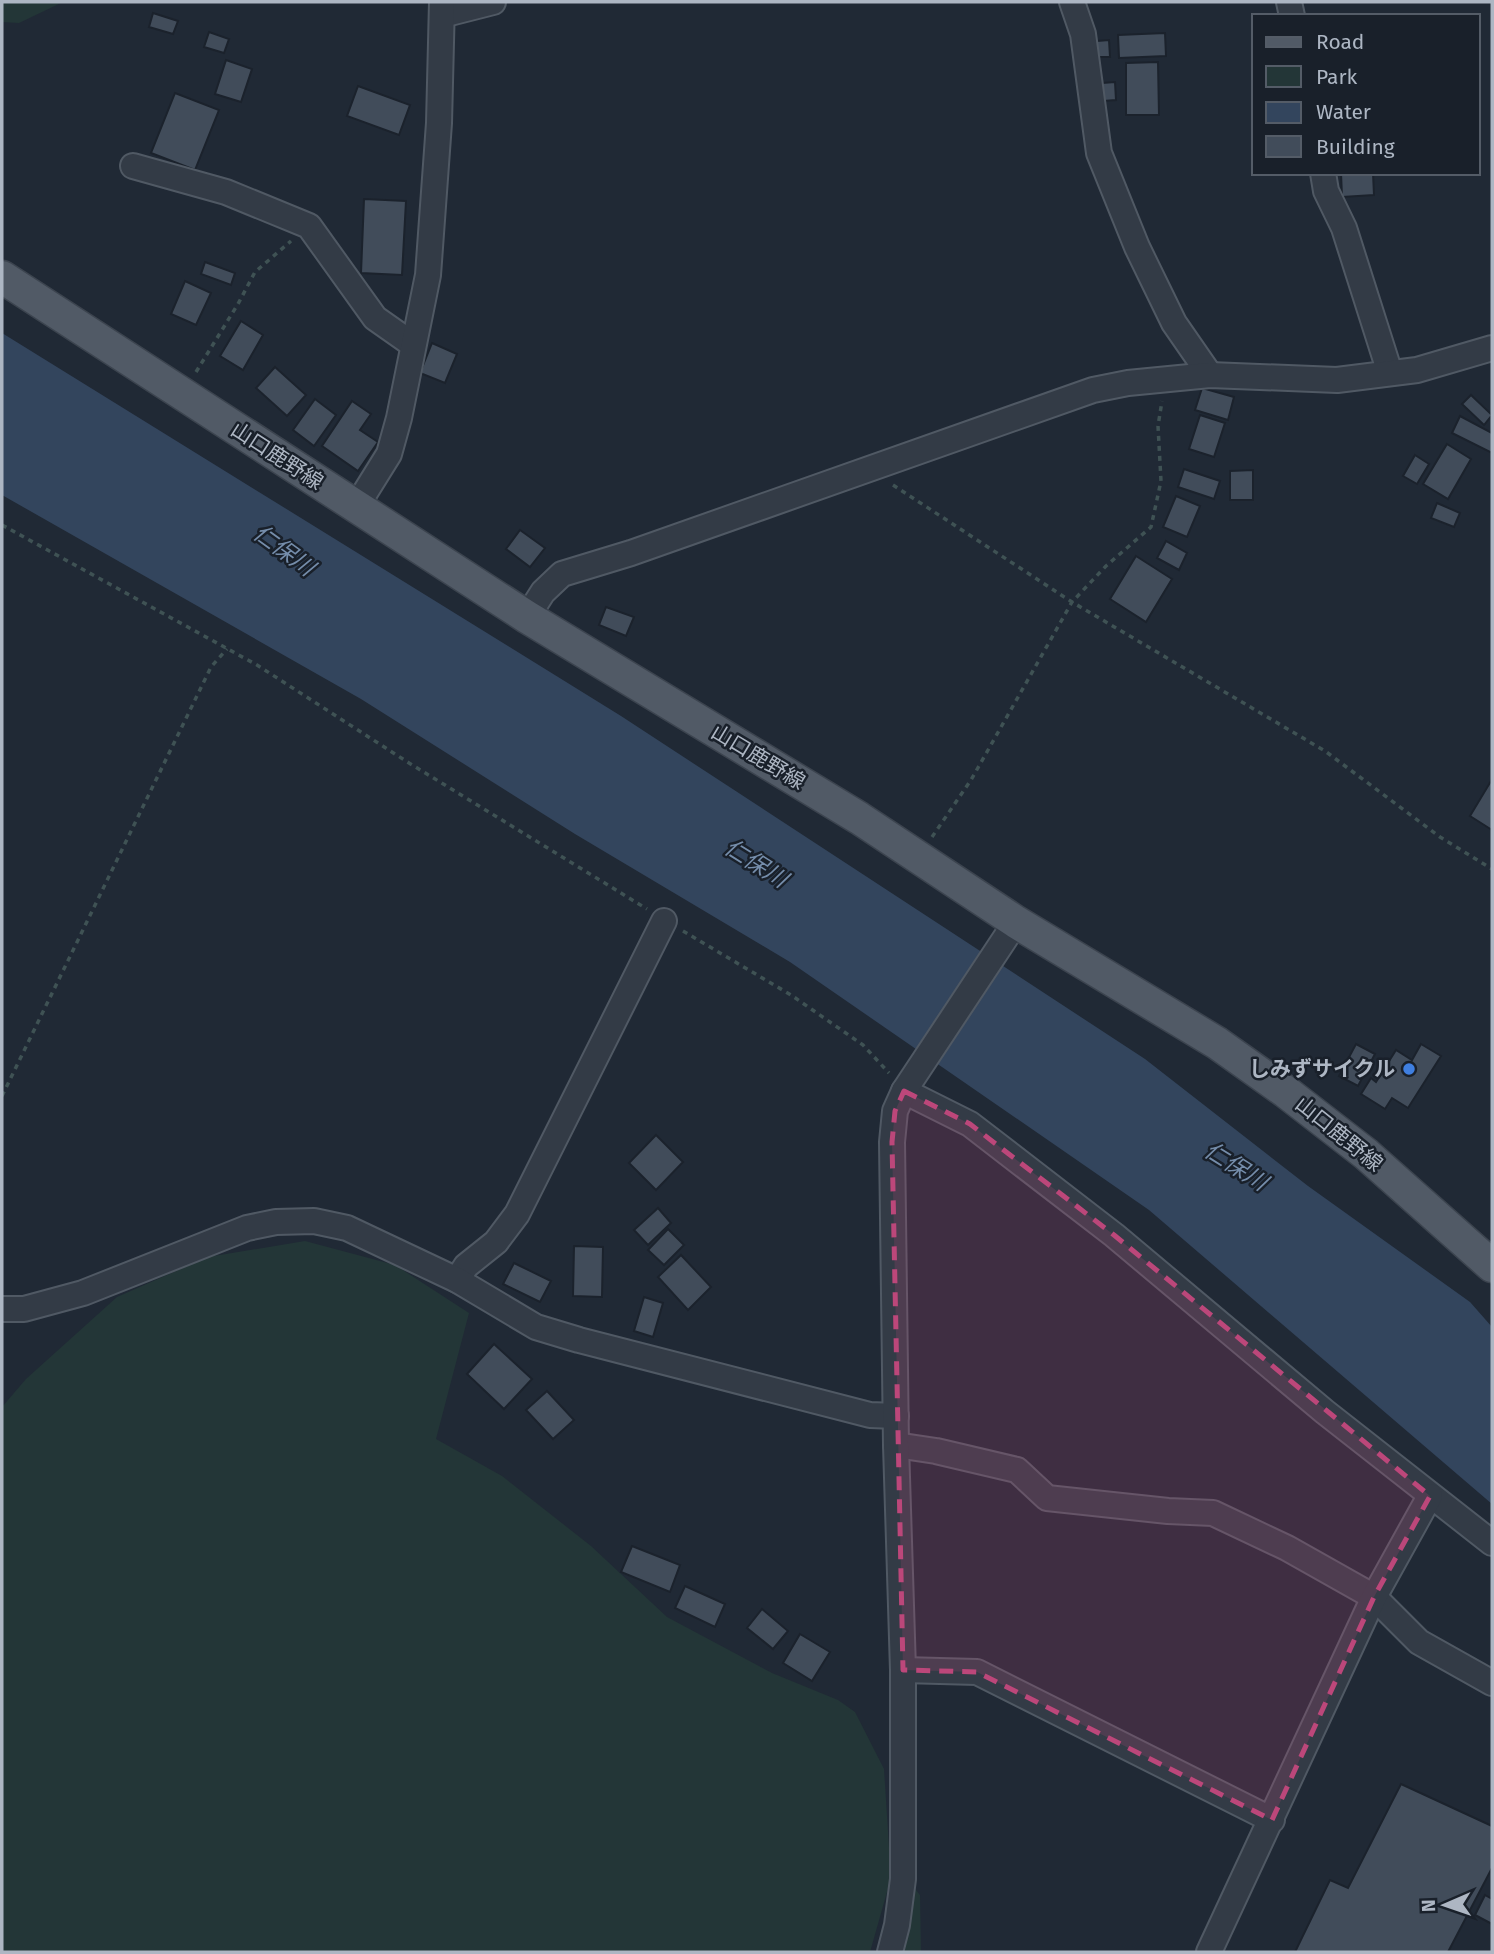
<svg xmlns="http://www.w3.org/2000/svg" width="1494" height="1954" viewBox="0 0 1494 1954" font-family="'Fira Sans','Noto Sans JP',sans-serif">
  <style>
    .green { fill: #233637 }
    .water { fill: #33455d }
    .building { fill: #414c5a; stroke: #1b222c; stroke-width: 2 }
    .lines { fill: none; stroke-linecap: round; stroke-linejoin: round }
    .minor-casing { stroke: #505964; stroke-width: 28 }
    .major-casing { stroke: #3c444f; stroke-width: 35 }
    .path { stroke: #3f5254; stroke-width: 3.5; stroke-dasharray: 5 5; stroke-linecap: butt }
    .minor { stroke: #333b46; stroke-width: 24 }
    .major { stroke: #515a66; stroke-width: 32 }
    .marked { fill: #bc477a; fill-opacity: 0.2; stroke: #bc477a; stroke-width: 5; stroke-dasharray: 14 9; stroke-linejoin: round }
    .shop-dot { fill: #3f7fe0; stroke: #19202a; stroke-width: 2.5 }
    .labels { text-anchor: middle; stroke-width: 5; stroke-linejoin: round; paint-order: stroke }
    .street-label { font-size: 21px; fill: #adb6c3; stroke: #19202a }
    .poi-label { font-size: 21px; font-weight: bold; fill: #adb6c3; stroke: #19202a; text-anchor: end }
    .water-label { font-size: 23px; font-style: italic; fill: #758dab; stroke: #19202a }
  </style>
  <rect width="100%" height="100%" fill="#202935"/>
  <g class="green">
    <path d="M 2,2 L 63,2 L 19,23 L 2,22 Z"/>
    <path d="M 305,1241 L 395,1265 L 469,1313 L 436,1439 L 502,1476 L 591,1546 L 667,1617 L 772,1673 L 838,1700 L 855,1712 L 884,1769 L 891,1878 L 870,1952 L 2,1952 L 2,1407 L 26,1379 L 117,1297 L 208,1257 Z"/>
    <path d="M 911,1884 L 920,1895 L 921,1952 L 903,1952 L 907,1934 Z"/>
  </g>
  <path class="water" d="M 2,333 L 621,716 L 1145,1059 L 1308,1186 L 1470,1302 L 1492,1327 L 1492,1504 L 1149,1210 L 790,962 L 575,834 L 361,699 L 2,495 Z"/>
  <g class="building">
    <path d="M 153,13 L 178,21 L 173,34 L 149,27 Z"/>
    <path d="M 209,32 L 229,39 L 224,53 L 204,47 Z"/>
    <path d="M 1165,33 L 1166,56 L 1119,58 L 1118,35 Z"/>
    <path d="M 1109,40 L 1110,57 L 1097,57 L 1097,41 Z"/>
    <path d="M 226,60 L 252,69 L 241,102 L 215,94 Z"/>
    <path d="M 1158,62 L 1159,115 L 1126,115 L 1126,63 Z"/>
    <path d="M 1115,82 L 1116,100 L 1103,101 L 1102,83 Z"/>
    <path d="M 358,86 L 410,105 L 399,135 L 347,116 Z"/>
    <path d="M 175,93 L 219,110 L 195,170 L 151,153 Z"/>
    <path d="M 1341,173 L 1373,173 L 1374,195 L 1342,197 Z"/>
    <path d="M 364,199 L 406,201 L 402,275 L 361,273 Z"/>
    <path d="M 205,262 L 235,273 L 231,285 L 201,274 Z"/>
    <path d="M 185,281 L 211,293 L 196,325 L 171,314 Z"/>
    <path d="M 241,321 L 263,335 L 243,370 L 220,356 Z"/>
    <path d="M 432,343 L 457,354 L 445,383 L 420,373 Z"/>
    <path d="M 275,367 L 306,395 L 287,416 L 256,388 Z"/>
    <path d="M 1202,388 L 1234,397 L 1228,420 L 1195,410 Z"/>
    <path d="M 1471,395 L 1492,415 L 1484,425 L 1462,404 Z"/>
    <path d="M 315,399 L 336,415 L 314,446 L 293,430 Z"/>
    <path d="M 352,401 L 371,414 L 360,430 L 378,442 L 358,471 L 322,446 Z"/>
    <path d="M 1200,415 L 1225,423 L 1214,457 L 1189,449 Z"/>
    <path d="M 1460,416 L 1492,433 L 1492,453 L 1452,433 Z"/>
    <path d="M 1447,444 L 1471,459 L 1448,499 L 1423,484 Z"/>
    <path d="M 1415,455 L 1429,464 L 1417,484 L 1403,476 Z"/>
    <path d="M 1184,469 L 1220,481 L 1214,499 L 1178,487 Z"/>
    <path d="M 1253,470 L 1253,500 L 1230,500 L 1230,471 Z"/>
    <path d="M 1176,496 L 1200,506 L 1187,537 L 1163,527 Z"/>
    <path d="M 1437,503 L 1460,513 L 1454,527 L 1431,518 Z"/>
    <path d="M 520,530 L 545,548 L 530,567 L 506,549 Z"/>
    <path d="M 1166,541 L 1187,553 L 1179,570 L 1157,558 Z"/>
    <path d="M 1136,556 L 1172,579 L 1146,622 L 1110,599 Z"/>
    <path d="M 606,607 L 634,617 L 626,636 L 599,625 Z"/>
    <path d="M 1491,781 L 1492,782 L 1492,830 L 1470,816 Z"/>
    <path d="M 1356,1044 L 1375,1054 L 1358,1086 L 1339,1076 Z"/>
    <path d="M 1421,1044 L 1441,1056 L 1408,1108 L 1392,1098 L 1385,1109 L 1361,1094 L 1371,1078 L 1376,1082 L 1396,1050 L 1412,1060 Z"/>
    <path d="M 656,1135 L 683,1162 L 656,1190 L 629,1163 Z"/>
    <path d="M 658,1208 L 671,1223 L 648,1245 L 634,1230 Z"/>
    <path d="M 668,1229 L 684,1245 L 664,1265 L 648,1250 Z"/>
    <path d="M 574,1246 L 603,1247 L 602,1297 L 573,1296 Z"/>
    <path d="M 681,1255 L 711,1287 L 688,1310 L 658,1277 Z"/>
    <path d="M 514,1263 L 551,1281 L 540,1302 L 503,1284 Z"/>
    <path d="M 644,1297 L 663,1303 L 653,1337 L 634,1331 Z"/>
    <path d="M 494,1344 L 532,1379 L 504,1409 L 467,1374 Z"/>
    <path d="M 547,1391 L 574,1420 L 553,1439 L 526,1410 Z"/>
    <path d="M 632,1546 L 680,1565 L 670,1592 L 621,1572 Z"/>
    <path d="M 685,1586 L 725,1604 L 715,1627 L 675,1608 Z"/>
    <path d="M 762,1609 L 788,1631 L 773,1649 L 747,1628 Z"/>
    <path d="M 800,1634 L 830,1652 L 812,1681 L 783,1663 Z"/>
    <path d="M 1401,1784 L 1492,1826 L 1492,1868 L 1448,1952 L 1295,1952 L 1330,1880 L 1348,1888 Z"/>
    <path d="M 1485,1895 L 1492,1899 L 1492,1924 L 1475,1915 Z"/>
  </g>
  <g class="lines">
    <defs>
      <g id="minor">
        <path d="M 1072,2 L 1083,34 L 1099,153 L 1137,247 L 1174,323 L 1210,375"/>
        <path d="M 1289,2 L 1292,16"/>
        <path d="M 442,15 L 493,2"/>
        <path d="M 133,166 L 226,192 L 309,226 L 375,318 L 412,344"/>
        <path d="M 1323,173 L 1326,191 L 1344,228 L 1390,373"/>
        <path d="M 356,507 L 389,454 L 399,418 L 428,275 L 439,123 L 442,2"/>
        <path d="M 527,617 L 543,592 L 562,574 L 631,553 L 1093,390 L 1128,383 L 1210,375 L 1337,380 L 1417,370 L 1492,348"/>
        <path d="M 904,1091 L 970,1124 L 1114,1235 L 1325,1412 L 1492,1543"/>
        <path d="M 457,1280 L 466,1266 L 496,1242 L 517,1214 L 664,921"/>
        <path d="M 2,1309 L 24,1309 L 83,1293 L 247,1228 L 276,1222 L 314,1221 L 347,1228 L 457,1280 L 536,1327 L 579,1340 L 870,1415 L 896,1416"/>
        <path d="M 896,1445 L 936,1451 L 1017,1470 L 1047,1498 L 1168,1511 L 1213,1513 L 1287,1548 L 1374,1597 L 1419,1642 L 1492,1683"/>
        <path d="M 903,1670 L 977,1672 L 1272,1820"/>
        <path d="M 890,1952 L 897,1925 L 903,1879 L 903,1670 L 896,1445 L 892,1142 L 895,1111 L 904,1091 L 1016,922"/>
        <path d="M 1209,1952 L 1374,1597 L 1430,1496"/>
      </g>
      <path id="major" d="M 2,277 L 527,617 L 859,818 L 1016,922 L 1217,1043 L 1286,1092 L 1366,1154 L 1492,1266"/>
    </defs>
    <use href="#minor" class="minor-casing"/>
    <use href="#major" class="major-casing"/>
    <g class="path">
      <path d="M 196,372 L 238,304 L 255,272 L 291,241"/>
      <path d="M 893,485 L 1072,602 L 1325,751 L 1440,837 L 1492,869"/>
      <path d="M 2,525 L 257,665 L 409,763 L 647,909"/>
      <path d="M 932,837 L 971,780 L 1072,602 L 1106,566 L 1151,527 L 1161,481 L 1158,426 L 1162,401"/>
      <path d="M 683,931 L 791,995 L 863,1045 L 889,1073"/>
      <path d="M 2,1096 L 211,667 L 227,649"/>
    </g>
    <use href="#minor" class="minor"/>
    <use href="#major" class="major"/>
  </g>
  <path class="marked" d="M 904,1091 L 970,1124 L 1114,1235 L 1430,1496 L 1374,1597 L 1272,1820 L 977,1672 L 903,1670 L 892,1142 L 895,1111 Z"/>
  <circle class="shop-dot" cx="1409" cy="1069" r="7"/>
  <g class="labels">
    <g class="street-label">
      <text transform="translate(277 456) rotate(33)" y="7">山口鹿野線</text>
      <text transform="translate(758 757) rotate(31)" y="7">山口鹿野線</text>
      <text transform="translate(1339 1134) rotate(39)" y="7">山口鹿野線</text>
    </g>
    <g class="poi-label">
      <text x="1395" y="1076">しみずサイクル</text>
    </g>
    <g class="water-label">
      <text transform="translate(284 550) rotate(36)" y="8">仁保川</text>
      <text transform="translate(756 863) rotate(32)" y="8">仁保川</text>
      <text transform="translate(1236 1166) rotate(32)" y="8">仁保川</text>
    </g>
  </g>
  <rect width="1494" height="1954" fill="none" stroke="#adb6c3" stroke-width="7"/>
  <rect x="1252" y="14" width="228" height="161" fill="#19202a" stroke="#545c67" stroke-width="2"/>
  <rect x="1266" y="37" width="35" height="10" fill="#515a66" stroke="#545c67" stroke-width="2"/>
  <text x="1316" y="49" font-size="21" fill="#adb6c3">Road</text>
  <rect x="1266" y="66" width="35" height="21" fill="#233637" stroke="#545c67" stroke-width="2"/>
  <text x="1316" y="84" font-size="21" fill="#adb6c3">Park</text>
  <rect x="1266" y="102" width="35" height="21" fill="#33455d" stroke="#545c67" stroke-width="2"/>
  <text x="1316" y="119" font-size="21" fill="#adb6c3">Water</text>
  <rect x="1266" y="136" width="35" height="21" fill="#414c5a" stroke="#545c67" stroke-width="2"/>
  <text x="1316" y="154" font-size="21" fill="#adb6c3">Building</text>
  <g transform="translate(1445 1905) rotate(268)" stroke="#19202a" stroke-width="5" paint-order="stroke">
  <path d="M0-5L12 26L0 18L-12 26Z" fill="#adb6c3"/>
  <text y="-10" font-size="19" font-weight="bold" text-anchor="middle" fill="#adb6c3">N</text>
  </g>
</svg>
